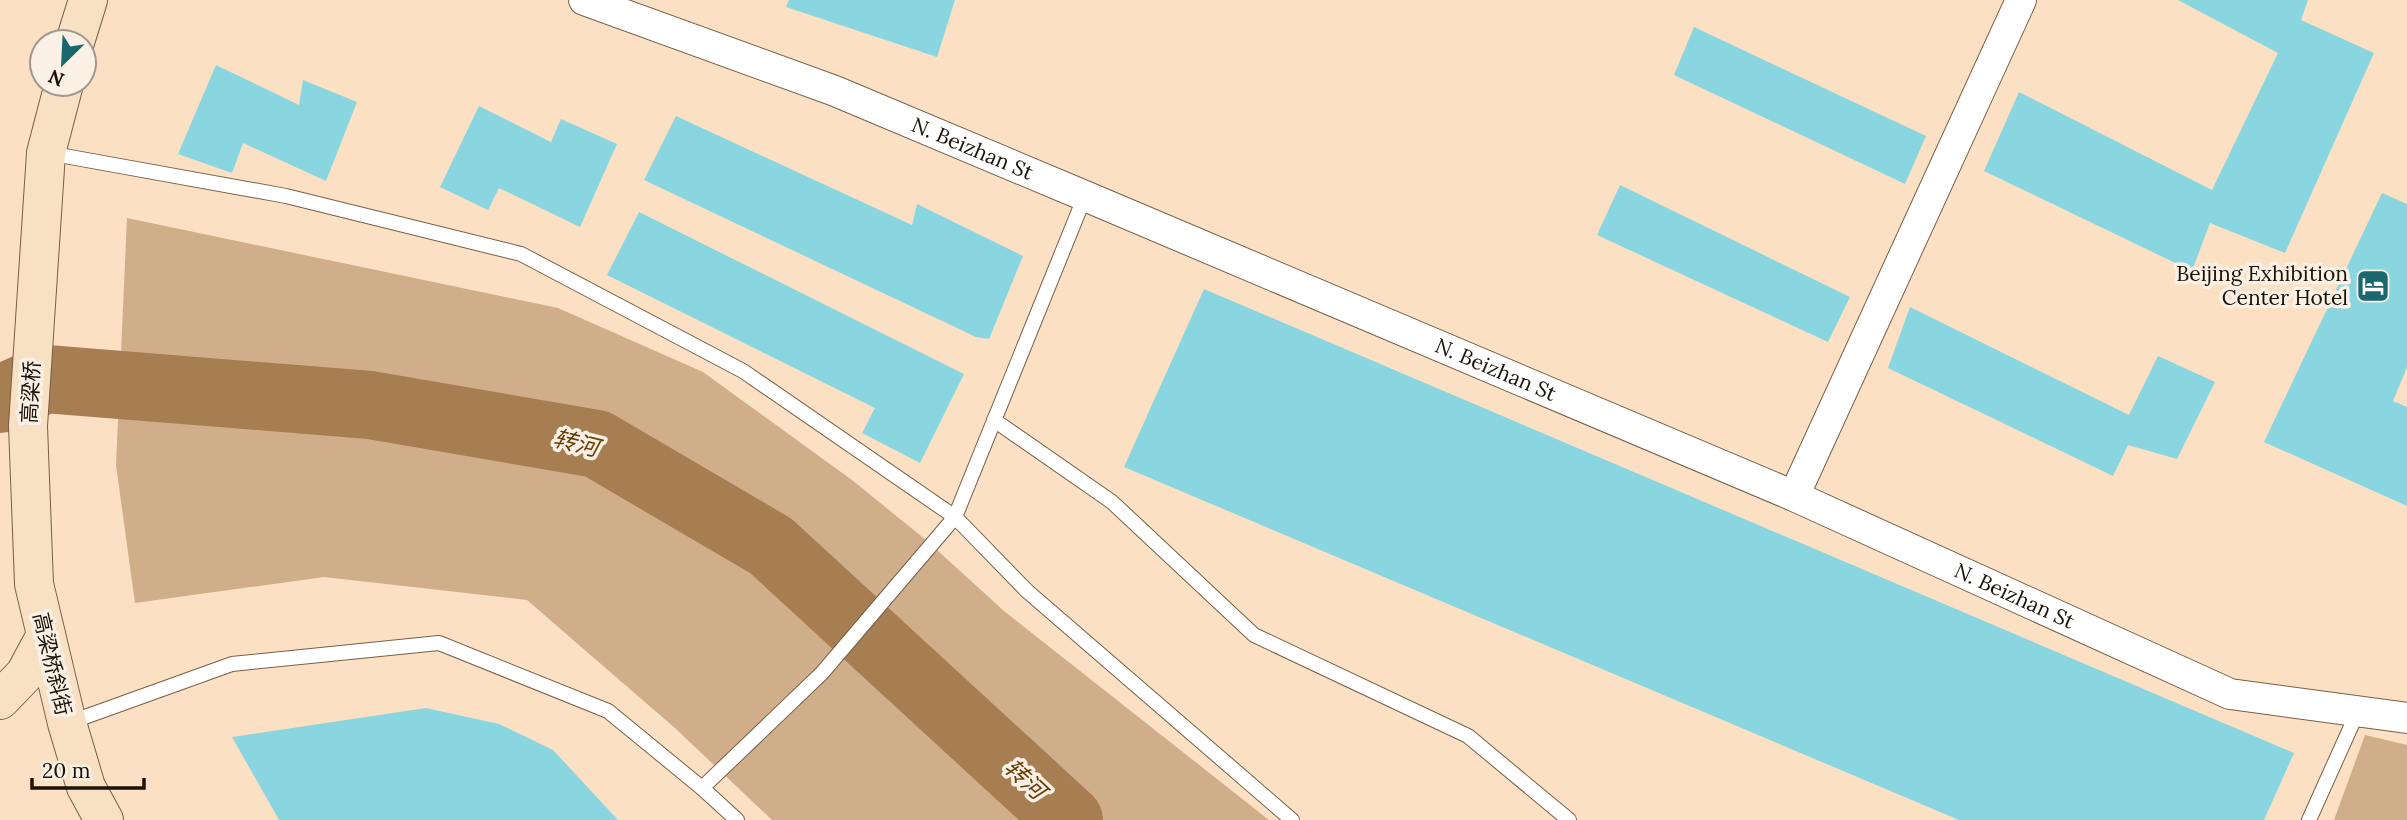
<svg xmlns="http://www.w3.org/2000/svg" width="2407" height="820" viewBox="0 0 2407 820" font-family="Lora,'Noto Sans SC',serif">
  <style>
    .green { fill: #d1ae8a }
    .lines { fill: none; stroke-linecap: round; stroke-linejoin: round }
    .river { stroke: #a67e52; stroke-width: 68 }
    .building { fill: #89d6e0 }
    .lane-casing { stroke: #775f47; stroke-width: 16 }
    .street-casing { stroke: #775f47; stroke-width: 32 }
    .secondary-casing { stroke: #775f47; stroke-width: 40 }
    .lane { stroke: #fff; stroke-width: 14 }
    .street { stroke: #fff; stroke-width: 30 }
    .secondary { stroke: #f8e0c3; stroke-width: 38 }
    .labels { text-anchor: middle; stroke-width: 7; stroke-linejoin: round; paint-order: stroke }
    .street-label { font-size: 21px; fill: #1b1208; stroke: #fbf0e5 }
    .poi-label { font-size: 21px; fill: #1b1208; stroke: #fbf0e5; text-anchor: end }
    .water-label { font-size: 23px; font-style: italic; fill: #663d03; stroke: #fbf0e5 }
  </style>
  <rect width="100%" height="100%" fill="#fbe0c4"/>
  <g class="green">
    <path d="M 127,218 L 558,308 L 703,372 L 852,480 L 926,540 L 1004,611 L 1269,820 L 772,820 L 676,729 L 527,600 L 324,577 L 135,603 L 116,465 Z"/>
    <path d="M 2365,735 L 2407,745 L 2407,820 L 2334,820 Z"/>
  </g>
  <g class="lines">
    <path class="river" d="M 0,399 L 46,379 L 370,405 L 597,444 L 771,546 L 1069,820"/>
  </g>
  <g class="building">
    <path d="M 789,0 L 955,0 L 937,57 L 786,7 Z"/>
    <path d="M 2178,0 L 2308,0 L 2301,20 L 2374,53 L 2285,253 L 2210,223 L 2192,271 L 1984,171 L 2019,92 L 2212,190 L 2278,53 Z"/>
    <path d="M 1694,27 L 1926,136 L 1905,184 L 1674,75 Z"/>
    <path d="M 216,65 L 299,105 L 303,80 L 357,102 L 326,181 L 243,143 L 232,173 L 178,154 Z"/>
    <path d="M 479,106 L 551,142 L 561,119 L 617,144 L 580,227 L 499,188 L 488,210 L 440,187 Z"/>
    <path d="M 676,116 L 912,225 L 917,204 L 1023,256 L 989,339 L 976,337 L 644,180 Z"/>
    <path d="M 1620,185 L 1850,297 L 1828,342 L 1597,235 Z"/>
    <path d="M 2382,193 L 2407,204 L 2407,367 L 2393,401 L 2407,407 L 2407,506 L 2264,442 Z"/>
    <path d="M 639,212 L 964,374 L 920,463 L 862,433 L 875,408 L 607,275 Z"/>
    <path d="M 1204,289 L 2294,753 L 2264,820 L 1959,820 L 1124,467 Z"/>
    <path d="M 1910,307 L 2129,415 L 2158,356 L 2215,382 L 2177,459 L 2128,445 L 2113,476 L 1888,368 Z"/>
    <path d="M 426,708 L 499,724 L 553,750 L 618,820 L 279,820 L 232,737 Z"/>
  </g>
  <g class="lines">
    <defs>
      <g id="lane">
        <path d="M 48,153 L 286,196 L 521,254 L 743,371 L 955,517 L 1027,591 L 1292,820"/>
        <path d="M 994,420 L 1112,502 L 1254,635 L 1468,736 L 1569,820"/>
        <path d="M 68,723 L 232,664 L 439,643 L 608,711 L 702,788 L 737,820"/>
        <path d="M 702,788 L 822,673 L 955,517 L 1085,196"/>
        <path d="M 2309,820 L 2358,711"/>
      </g>
      <g id="street">
        <path id="s1" d="M 584,0 L 835,91 L 1085,196 L 1794,496 L 2230,694 L 2407,718"/>
        <path d="M 1794,496 L 2021,0"/>
      </g>
      <g id="secondary">
        <path d="M 75,42 L 88,0"/>
        <path d="M 64,84 L 46,153 L 28,426 L 34,584 L 67,723 L 86,787 L 104,820"/>
        <path d="M 0,700 L 25,674 L 46,635"/>
      </g>
    </defs>
    <use href="#lane" class="lane-casing"/>
    <use href="#street" class="street-casing"/>
    <use href="#secondary" class="secondary-casing"/>
    <use href="#lane" class="lane"/>
    <use href="#street" class="street"/>
    <use href="#secondary" class="secondary"/>
  </g>
  <defs>
    <symbol id="hotel-square" viewBox="-11 -11 22 22"><rect x="-9" y="-9" width="18" height="18" rx="4" fill="#1b6770" stroke="#fbf0e5"/><path d="M-6-4.5h1.5V1H6V5H4.5V3h-9V5H-6ZM-4 0a1.8 1.8 0 1 1 3.6 0ZM.5 0V-2.5h3Q6-2.5 6 0Z" fill="#fff"/></symbol>
  </defs>
  <g fill-rule="evenodd">
    <use href="#hotel-square" x="2354" y="267" width="38" height="38"/>
  </g>
  <g class="labels">
    <g class="street-label">
      <text dy="7" stroke="none"><textPath href="#s1" startOffset="416">N. Beizhan St</textPath></text>
      <text dy="7" stroke="none"><textPath href="#s1" startOffset="984">N. Beizhan St</textPath></text>
      <text transform="translate(31 392) rotate(-87)" y="7">高梁桥</text>
      <text dy="7" stroke="none"><textPath href="#s1" startOffset="1550">N. Beizhan St</textPath></text>
      <text transform="translate(52 664) rotate(77)" y="7">高梁桥斜街</text>
    </g>
    <g class="poi-label">
      <text x="2348" y="281">Beijing Exhibition<tspan x="2348" dy="24">Center Hotel</tspan></text>
    </g>
    <g class="water-label">
      <text transform="translate(576 443) rotate(14)" y="8">转河</text>
      <text transform="translate(1025 779) rotate(43)" y="8">转河</text>
    </g>
  </g>
  <g transform="translate(63 63) rotate(204)"><circle r="33" fill="#fbf0e5" stroke="#a1978d" stroke-width="2"/>
  <path d="M0-5L12 26L0 18L-12 26Z" fill="#1b6770"/>
  <text y="-10" font-size="19" font-weight="bold" text-anchor="middle" fill="#1b1208">N</text>
  </g>
  <path d="M32 778v10h112v-10" fill="none" stroke="#1b1208" stroke-width="3.5"/>
  <text x="42" y="778" font-size="21" fill="#1b1208" stroke="#fbf0e5" stroke-width="5" paint-order="stroke">20 m</text>
</svg>
